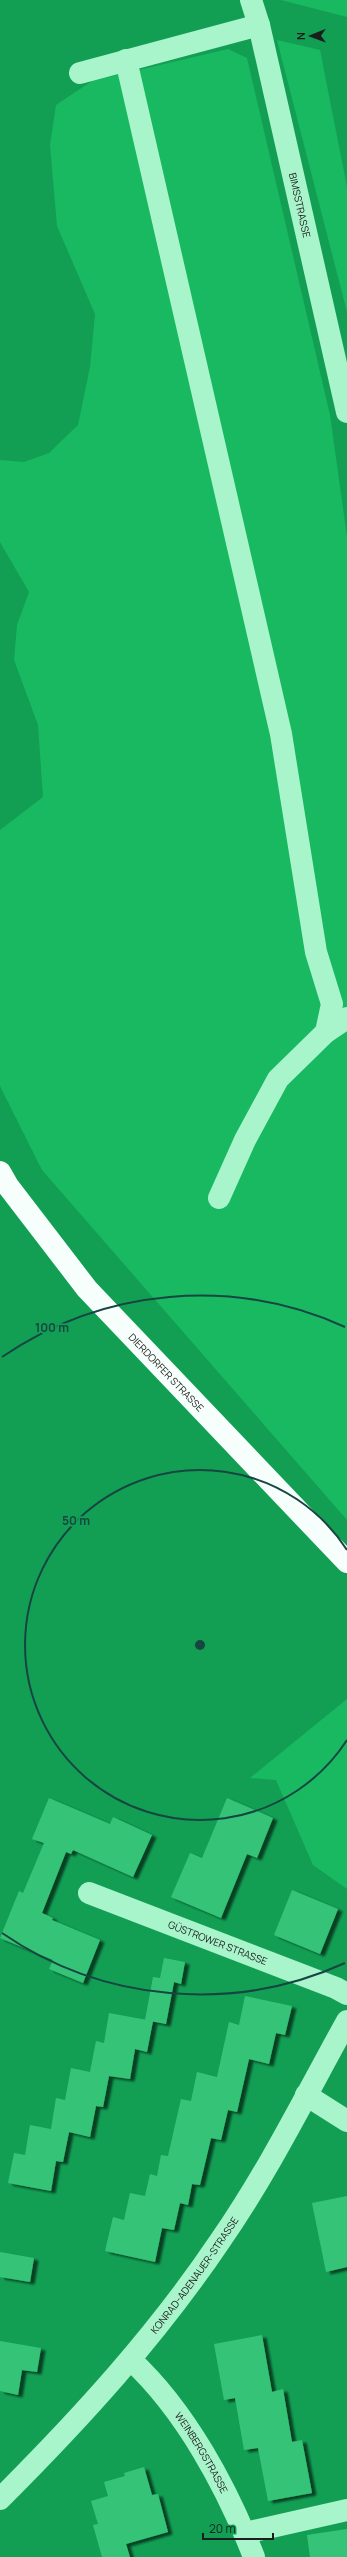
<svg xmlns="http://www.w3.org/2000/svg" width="347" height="2557" viewBox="0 0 347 2557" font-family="Manrope,sans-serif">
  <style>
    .green { fill: #19b962 }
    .building { fill: #36c477; filter: url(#shadow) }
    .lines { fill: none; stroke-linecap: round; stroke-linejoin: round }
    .minor { stroke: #a9f5cb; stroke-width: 22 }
    .major { stroke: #f6fffb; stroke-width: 22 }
    .ring { fill: none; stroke: #174541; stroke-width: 2 }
    .labels { text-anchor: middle; stroke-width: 3.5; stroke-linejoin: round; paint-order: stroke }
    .street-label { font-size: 10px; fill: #1d1d1d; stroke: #129f54 }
    .centre { fill: #174541; stroke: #129f54; stroke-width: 2 }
    .ring-label { font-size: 12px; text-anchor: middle; font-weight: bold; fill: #174541; stroke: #129f54; stroke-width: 3.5; stroke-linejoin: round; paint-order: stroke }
  </style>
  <defs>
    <filter id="shadow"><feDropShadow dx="4.5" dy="2.5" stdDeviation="1" flood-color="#0009"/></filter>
  </defs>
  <rect width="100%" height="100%" fill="#129f54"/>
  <g class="green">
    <path d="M 281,0 L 347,0 L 347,17 Z"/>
    <path d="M 277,40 L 320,50 L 347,187 L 347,312 Z"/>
    <path d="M 228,49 L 247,58 L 330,415 L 347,537 L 347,1520 L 42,1170 L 0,1086 L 0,830 L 43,797 L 38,725 L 14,660 L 17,625 L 29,592 L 0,542 L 0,460 L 24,462 L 49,453 L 78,425 L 90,367 L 95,314 L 57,226 L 50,145 L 56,105 L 92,81 Z"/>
    <path d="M 347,1699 L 347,1889 L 313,1865 L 276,1780 L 250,1778 Z"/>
  </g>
  <g class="building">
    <path d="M 49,1798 L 110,1824 L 113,1817 L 152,1835 L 133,1877 L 73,1850 L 71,1854 L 66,1852 L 42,1913 L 53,1918 L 52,1920 L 100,1940 L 83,1983 L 49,1969 L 53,1960 L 0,1938 L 19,1891 L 23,1893 L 44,1843 L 32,1839 Z"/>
    <path d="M 227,1798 L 273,1818 L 257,1858 L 247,1854 L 221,1918 L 171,1897 L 190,1853 L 202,1858 Z"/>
    <path d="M 292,1890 L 338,1909 L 320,1954 L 274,1935 Z"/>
    <path d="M 164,1958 L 185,1962 L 181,1984 L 174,1982 L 166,2024 L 145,2020 L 153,1977 L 160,1978 Z"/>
    <path d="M 245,1996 L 292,2006 L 285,2035 L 276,2033 L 269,2064 L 249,2059 L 237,2112 L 228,2110 L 221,2140 L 211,2138 L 200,2185 L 192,2184 L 188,2205 L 180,2203 L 174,2230 L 162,2228 L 155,2262 L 105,2251 L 113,2217 L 124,2220 L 130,2193 L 145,2196 L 150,2174 L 157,2176 L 161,2155 L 168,2156 L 181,2099 L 191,2101 L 197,2072 L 217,2077 L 229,2022 L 239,2025 Z"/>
    <path d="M 109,2013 L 153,2021 L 147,2052 L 135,2049 L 130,2079 L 109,2076 L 103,2107 L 96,2106 L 90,2137 L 69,2132 L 63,2162 L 56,2161 L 51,2191 L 8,2183 L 14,2153 L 25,2155 L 30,2125 L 51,2129 L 56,2098 L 65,2100 L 71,2068 L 90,2072 L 96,2041 L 104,2043 Z"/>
    <path d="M 347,2196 L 347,2267 L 326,2272 L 312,2203 Z"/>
    <path d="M 0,2252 L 34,2258 L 30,2282 L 0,2277 Z"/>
    <path d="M 262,2335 L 272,2392 L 283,2389 L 292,2442 L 302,2440 L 312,2493 L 268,2501 L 258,2448 L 244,2450 L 235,2398 L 224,2400 L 214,2344 Z"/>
    <path d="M 0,2341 L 41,2348 L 37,2372 L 22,2370 L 18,2395 L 0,2391 Z"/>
    <path d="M 144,2467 L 152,2495 L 158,2494 L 168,2532 L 126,2544 L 130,2557 L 102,2557 L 93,2525 L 98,2524 L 91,2501 L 108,2496 L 104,2482 L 125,2476 L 124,2473 Z"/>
    <path d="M 347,2529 L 347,2557 L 310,2557 L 307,2535 Z"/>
  </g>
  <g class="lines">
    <g class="minor">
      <path id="s1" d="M 251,0 L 259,25 L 347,412"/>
      <path d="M 126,60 L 281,734 L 316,952 L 332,1004 L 326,1032"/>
      <path d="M 80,73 L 259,25"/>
      <path d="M 219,1198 L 245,1140 L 278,1079 L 326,1032 L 347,1018"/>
      <path id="s2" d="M 89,1893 L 336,1988 L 347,1994"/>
      <path d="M 306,2095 L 347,2121"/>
      <path id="s3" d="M 131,2360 C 186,2411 227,2488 254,2557"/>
      <path id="s4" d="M 0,2499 C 81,2418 156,2336 220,2241 C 268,2172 306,2095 347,2021"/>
      <path d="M 245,2533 L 347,2510"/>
    </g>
    <path class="major" id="s5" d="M 0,1172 L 8,1186 L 87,1289 L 347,1562"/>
  </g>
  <g class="ring">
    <path d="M347 1740A175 175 0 1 1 347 1550"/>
    <path d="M345 1963A350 350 0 0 1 2 1933M2 1357A350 350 0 0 1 345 1327"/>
  </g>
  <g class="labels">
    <g class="street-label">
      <text dy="4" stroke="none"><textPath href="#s1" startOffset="211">BIMSSTRASSE</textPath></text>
      <text dy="4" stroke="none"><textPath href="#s5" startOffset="261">DIERDORFER STRASSE</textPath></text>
      <text dy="4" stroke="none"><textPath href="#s2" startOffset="138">GÜSTROWER STRASSE</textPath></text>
      <text dy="4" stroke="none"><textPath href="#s4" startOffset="297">KONRAD-ADENAUER-STRASSE</textPath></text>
      <text dy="4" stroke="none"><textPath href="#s3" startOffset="117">WEINBERGSTRASSE</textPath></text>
    </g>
  </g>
  <circle cx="200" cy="1645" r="6" class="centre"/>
  <g class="ring-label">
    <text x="52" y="1332">100 m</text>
    <text x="76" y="1525">50 m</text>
  </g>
  <g transform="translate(311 36) rotate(269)" stroke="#129f54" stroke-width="3" paint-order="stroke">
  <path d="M0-3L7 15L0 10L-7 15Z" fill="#1d1d1d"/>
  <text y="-6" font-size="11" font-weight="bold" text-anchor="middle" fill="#1d1d1d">N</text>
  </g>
  <path d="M203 2533v6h70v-6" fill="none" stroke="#1d1d1d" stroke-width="2"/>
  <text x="209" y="2533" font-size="12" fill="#1d1d1d" stroke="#129f54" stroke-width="3" paint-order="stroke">20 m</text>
</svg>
